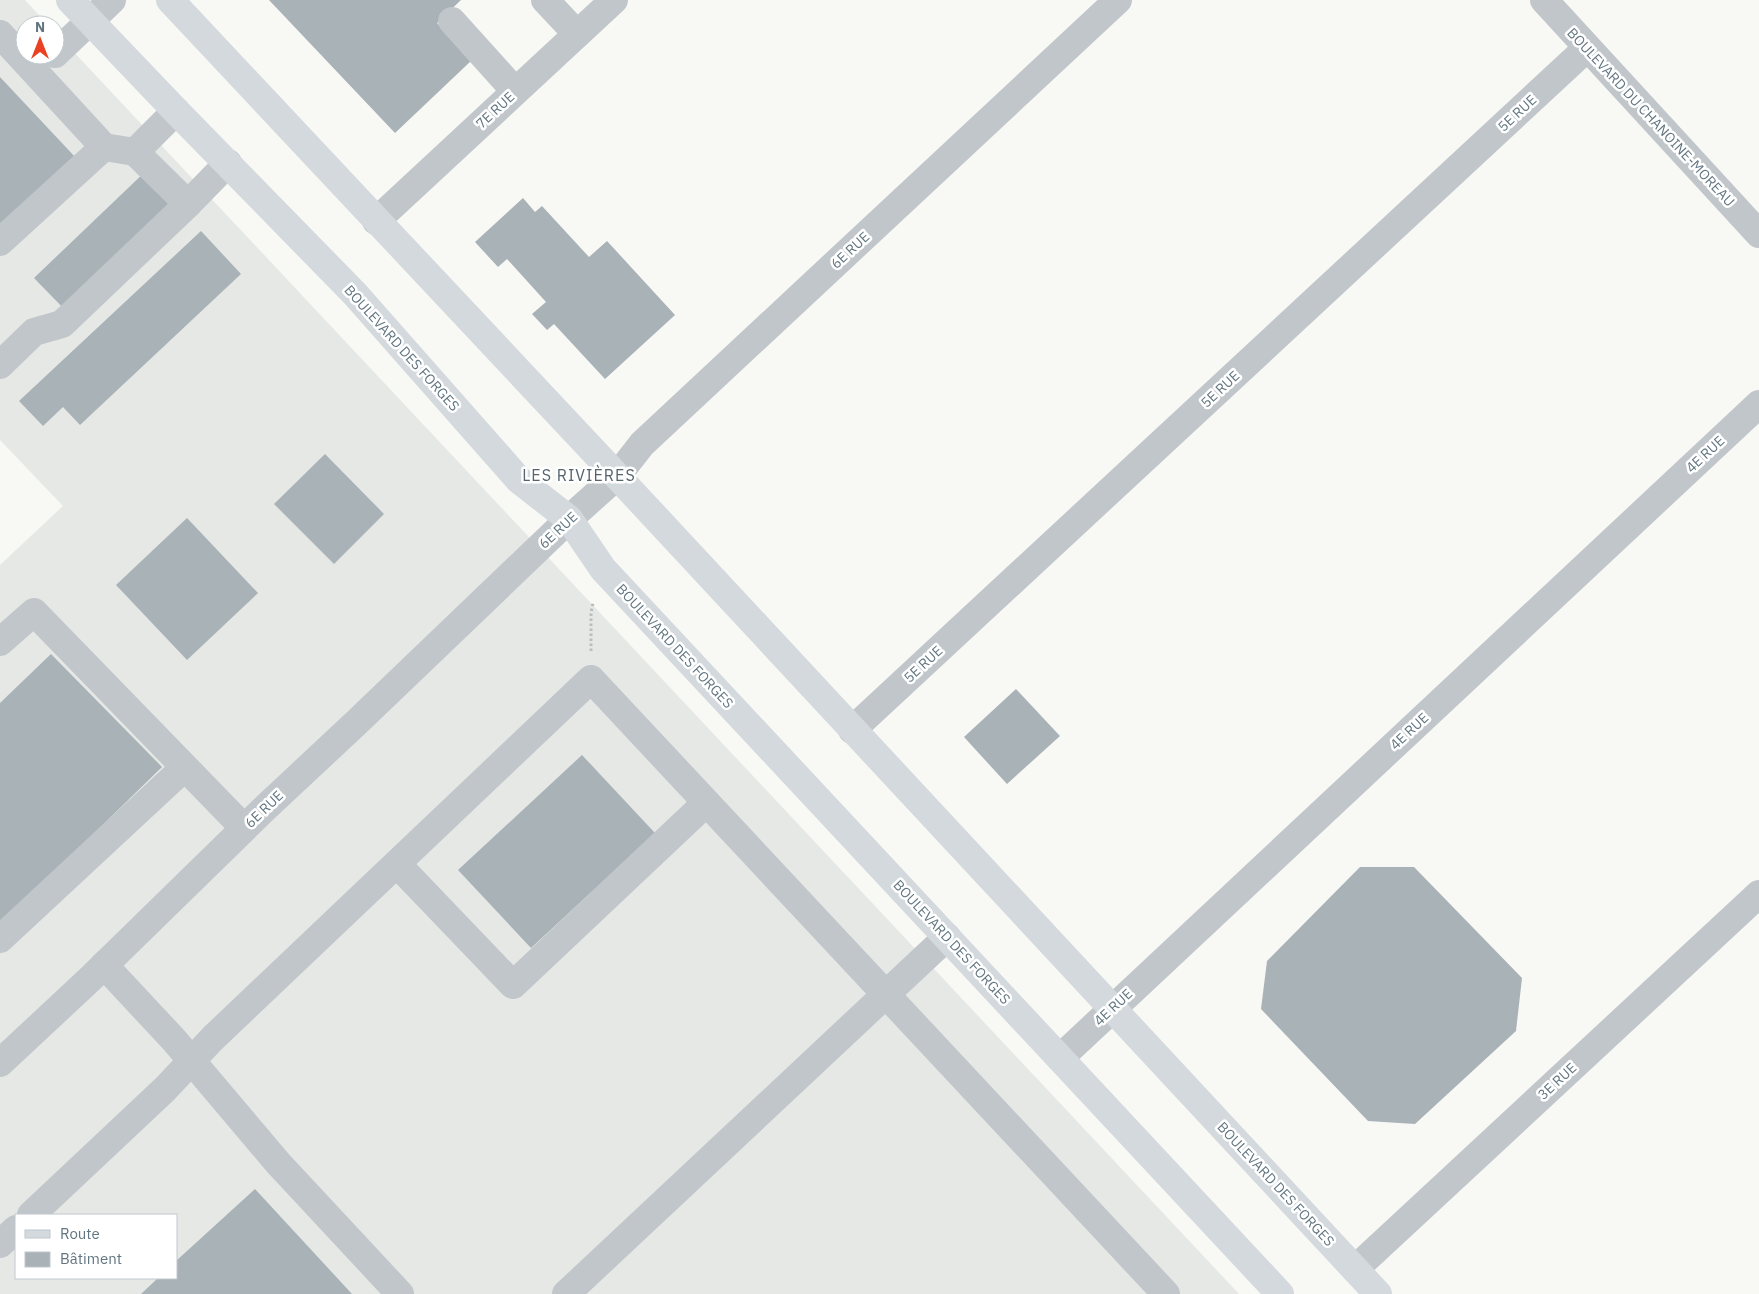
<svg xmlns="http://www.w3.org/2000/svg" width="1759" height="1294" viewBox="0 0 1759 1294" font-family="'IBM Plex Sans',sans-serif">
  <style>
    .built { fill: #e6e8e6; fill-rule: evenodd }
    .building { fill: #a8b2b7 }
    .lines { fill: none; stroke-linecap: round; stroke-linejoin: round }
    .path { stroke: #b9bdc0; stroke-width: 3; stroke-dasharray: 2.5 2.5; stroke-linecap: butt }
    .minor { stroke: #c1c6ca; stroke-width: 28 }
    .major { stroke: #d3d9dc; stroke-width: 28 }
    .labels { text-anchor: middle; stroke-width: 5; stroke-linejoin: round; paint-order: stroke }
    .street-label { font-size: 14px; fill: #627681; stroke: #fff }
    .quarter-label { font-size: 16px; letter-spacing: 1px; fill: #54636c; stroke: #fff }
  </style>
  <rect width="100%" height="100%" fill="#f8f8f5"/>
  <path class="built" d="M 0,0 L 25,0 L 48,25 L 25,25 L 25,55 L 55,55 L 55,32 L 1239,1294 L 0,1294 L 0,565 L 63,506 L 0,440 ZM 16,1215 L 176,1215 L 176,1278 L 16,1278 Z"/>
  <g class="building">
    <path d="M 269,0 L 461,0 L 437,23 L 472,60 L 395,133 Z"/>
    <path d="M 0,77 L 76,158 L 0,229 Z"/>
    <path d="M 148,169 L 183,206 L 69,314 L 34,278 Z"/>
    <path d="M 523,198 L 535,212 L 542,206 L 589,257 L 607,241 L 675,315 L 605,379 L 554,324 L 547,330 L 532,314 L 546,302 L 507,259 L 498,267 L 475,242 Z"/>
    <path d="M 201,231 L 241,274 L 80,425 L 63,407 L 43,426 L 19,401 Z"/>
    <path d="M 325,454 L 384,514 L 334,564 L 274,504 Z"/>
    <path d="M 187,518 L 258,593 L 187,660 L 116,585 Z"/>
    <path d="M 51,654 L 162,767 L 0,925 L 0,703 Z"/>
    <path d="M 1016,689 L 1060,736 L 1007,784 L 964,737 Z"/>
    <path d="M 582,755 L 655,833 L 531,948 L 458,870 Z"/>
    <path d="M 1360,867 L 1414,867 L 1522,978 L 1516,1031 L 1415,1124 L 1368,1121 L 1261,1009 L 1267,961 Z"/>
    <path d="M 255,1189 L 352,1294 L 141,1294 L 158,1278 L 176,1278 L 176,1261 Z"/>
  </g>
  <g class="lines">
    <path class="path" d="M 591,651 L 591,613 L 593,603"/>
    <g class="minor">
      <path d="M 545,0 L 577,34"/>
      <path d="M 1544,0 L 1759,234"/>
      <path d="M 452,21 L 515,91"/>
      <path d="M 0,34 L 104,147 L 0,242"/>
      <path d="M 55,54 L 112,0"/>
      <path d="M 104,147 L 135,152 L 176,111"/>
      <path d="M 135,152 L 188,204"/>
      <path d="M 376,221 L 614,0"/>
      <path d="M 0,365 L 34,332 L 62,324 L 188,204 L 228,163"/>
      <path d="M 0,642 L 34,612 L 244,828"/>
      <path d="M 852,730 L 1587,48"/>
      <path d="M 397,864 L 513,985 L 706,803"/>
      <path d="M 0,939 L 184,768"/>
      <path d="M 104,965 L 174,1040 L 278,1163 L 400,1294"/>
      <path d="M 1060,1058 L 1759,404"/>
      <path d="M 0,1063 L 90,979 L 264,809 L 356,723 L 569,519 L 617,476 L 642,444 L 1118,0"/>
      <path d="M 31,1215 L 165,1089 L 213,1038 L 591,679 L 1166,1294"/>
      <path d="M 0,1244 L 16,1229"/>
      <path d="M 1355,1269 L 1759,894"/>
      <path d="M 566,1294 L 947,937"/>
    </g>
    <g class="major">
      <path d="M 70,0 L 176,111 L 355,294 L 519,480 L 569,519 L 603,569 L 1280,1294"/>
      <path d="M 170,0 L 617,476 L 1378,1294"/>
    </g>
  </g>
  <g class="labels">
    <g class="street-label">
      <text transform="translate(495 110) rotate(-43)" y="5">7E RUE</text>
      <text transform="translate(1517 113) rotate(-43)" y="5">5E RUE</text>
      <text transform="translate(1651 117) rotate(47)" y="5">BOULEVARD DU CHANOINE-MOREAU</text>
      <text transform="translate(850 250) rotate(-43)" y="5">6E RUE</text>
      <text transform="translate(402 348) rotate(48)" y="5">BOULEVARD DES FORGES</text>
      <text transform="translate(1220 389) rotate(-43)" y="5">5E RUE</text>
      <text transform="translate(1705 454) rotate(-43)" y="5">4E RUE</text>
      <text transform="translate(558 530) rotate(-43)" y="5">6E RUE</text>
      <text transform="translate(675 646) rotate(47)" y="5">BOULEVARD DES FORGES</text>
      <text transform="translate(923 664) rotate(-43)" y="5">5E RUE</text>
      <text transform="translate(1409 731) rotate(-43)" y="5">4E RUE</text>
      <text transform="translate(264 809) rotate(-44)" y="5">6E RUE</text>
      <text transform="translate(952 942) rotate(47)" y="5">BOULEVARD DES FORGES</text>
      <text transform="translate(1113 1007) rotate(-43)" y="5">4E RUE</text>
      <text transform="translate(1557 1081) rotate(-43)" y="5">3E RUE</text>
      <text transform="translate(1276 1184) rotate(47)" y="5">BOULEVARD DES FORGES</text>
    </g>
    <g class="quarter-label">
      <text x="579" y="481">LES RIVIÈRES</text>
    </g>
  </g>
  <rect x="15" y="1214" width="162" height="65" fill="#ffffff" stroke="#c0c8cd"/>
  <rect x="25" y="1230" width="25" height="8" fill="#d3d9dc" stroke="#c0c8cd"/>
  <text x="60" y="1239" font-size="15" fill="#627681">Route</text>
  <rect x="25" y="1252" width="25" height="15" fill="#a8b2b7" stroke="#c0c8cd"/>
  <text x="60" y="1264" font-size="15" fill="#627681">Bâtiment</text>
  <g transform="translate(40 40)"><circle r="24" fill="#ffffff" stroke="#c0c8cd"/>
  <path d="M0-4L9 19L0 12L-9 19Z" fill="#ea4123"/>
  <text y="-8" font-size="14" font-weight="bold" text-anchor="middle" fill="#627681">N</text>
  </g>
</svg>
